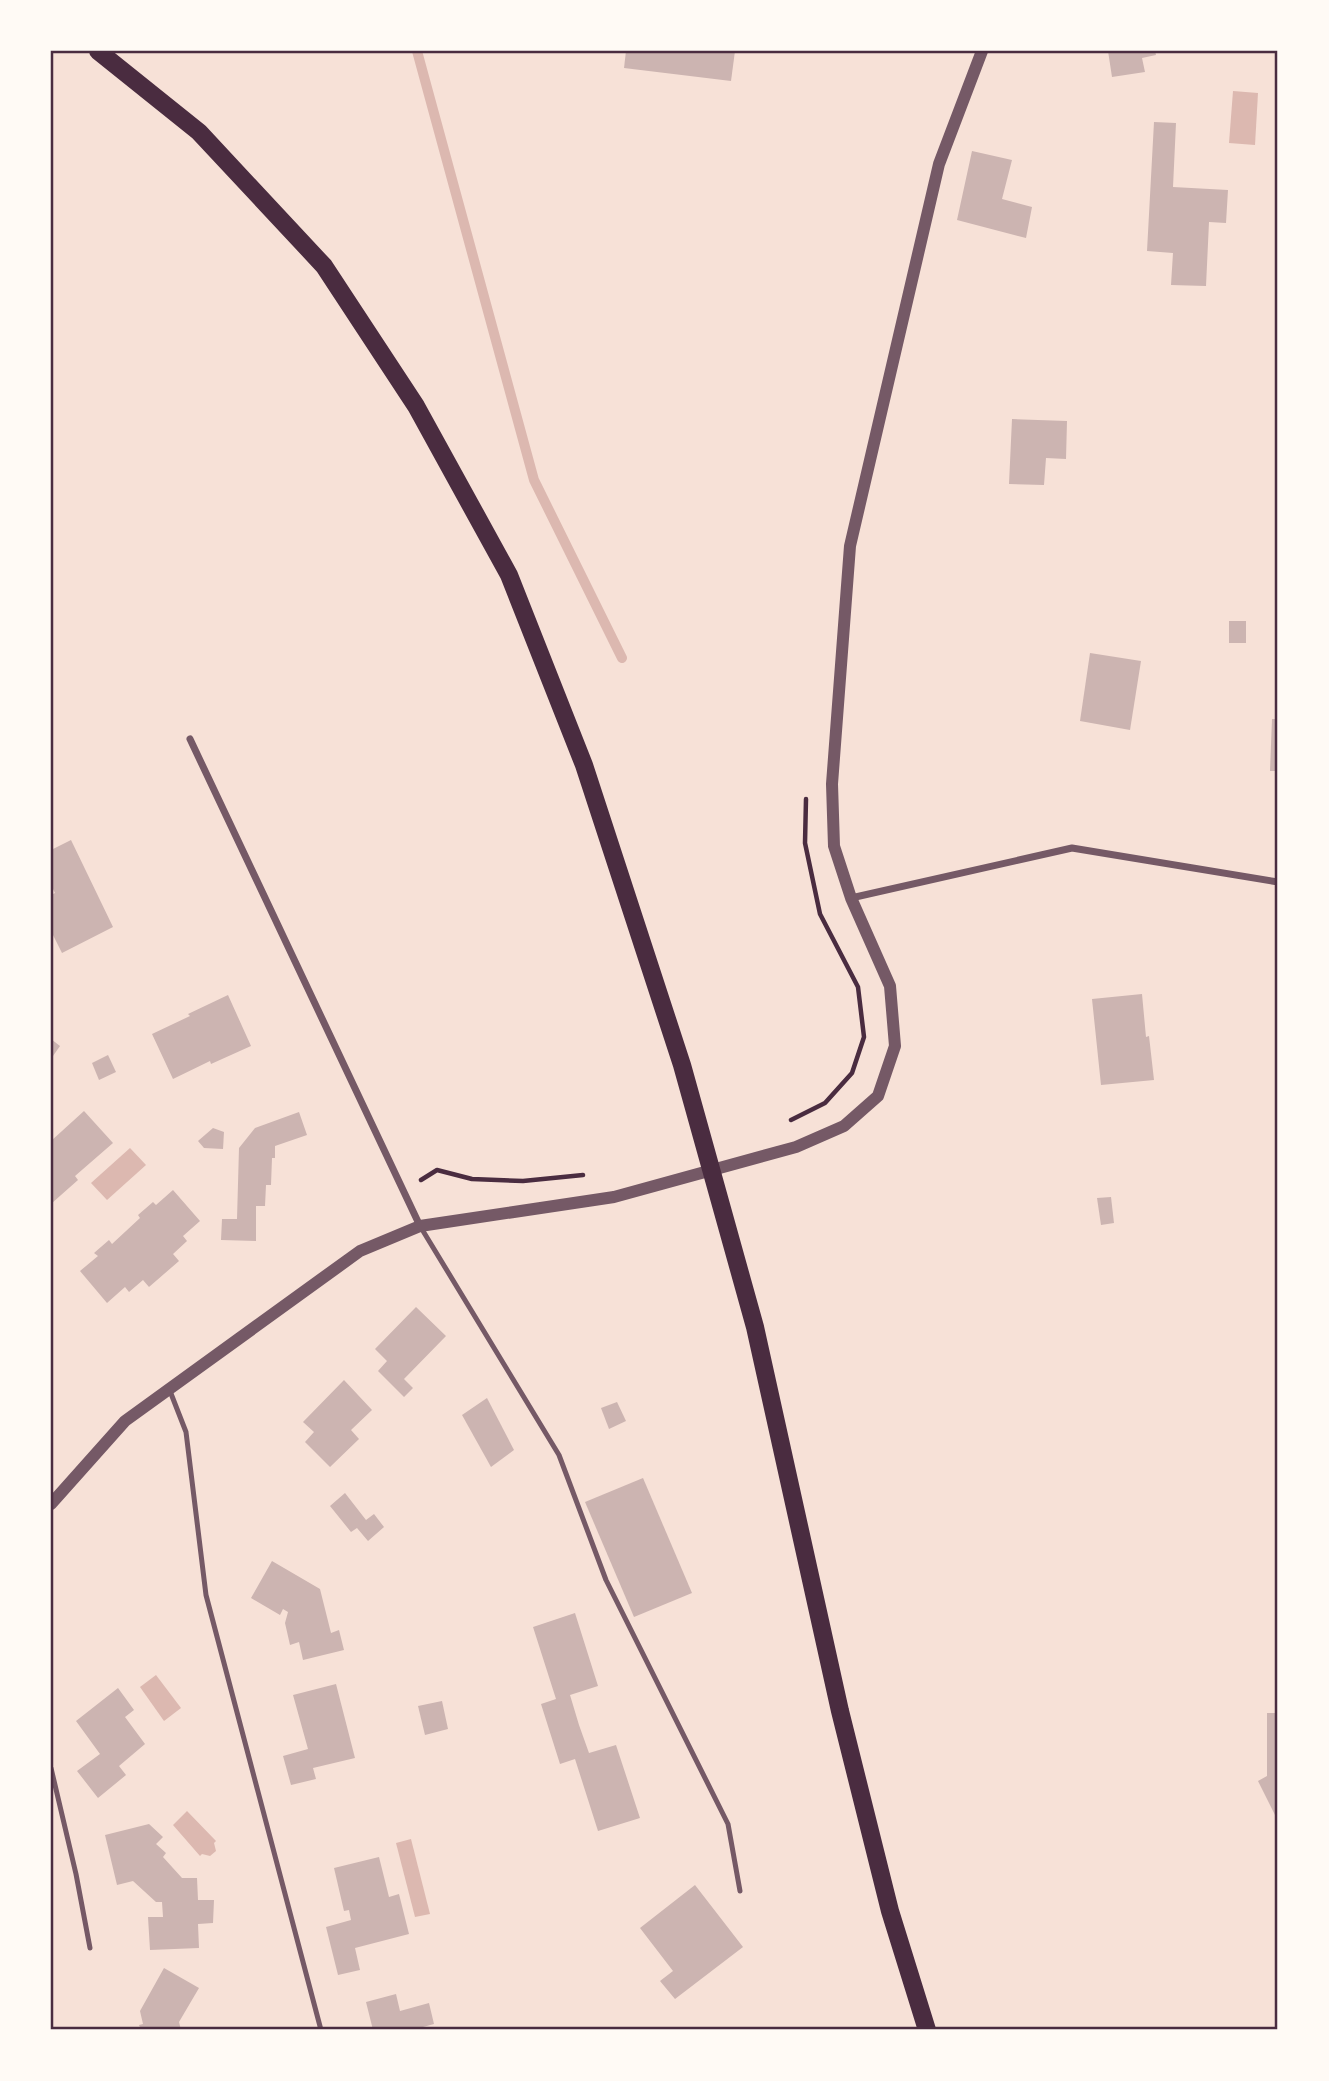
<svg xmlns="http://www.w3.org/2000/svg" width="1329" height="2081" viewBox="0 0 1329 2081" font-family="'Nunito Sans',sans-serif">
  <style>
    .water { fill: #dcb8b0 }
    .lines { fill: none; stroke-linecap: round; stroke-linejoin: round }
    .stream { stroke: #dcb8b0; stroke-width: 10 }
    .building { fill: #ccb4b1 }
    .path { stroke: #4a2c40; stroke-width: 4.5 }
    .service { stroke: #755966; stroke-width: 5 }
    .minor { stroke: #755966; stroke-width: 7 }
    .tertiary { stroke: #755966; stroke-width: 12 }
    .primary { stroke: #4a2c40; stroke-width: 18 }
    .neatline { fill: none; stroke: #4a2c40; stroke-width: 2.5 }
  </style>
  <rect width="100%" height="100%" fill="#f7e1d7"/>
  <g class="water">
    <path d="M 1233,91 L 1258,93 L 1255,145 L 1229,143 Z"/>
    <path d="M 130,1148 L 146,1165 L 107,1200 L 91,1183 Z"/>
    <path d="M 156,1675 L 181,1708 L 164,1721 L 140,1687 Z"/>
    <path d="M 187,1811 L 216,1841 L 214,1843 L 216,1851 L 210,1856 L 202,1854 L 200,1856 L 173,1825 Z"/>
    <path d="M 411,1839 L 430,1914 L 415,1917 L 396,1843 Z"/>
  </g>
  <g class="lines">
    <path class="stream" d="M 417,51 L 534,480 L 622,658"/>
  </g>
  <g class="building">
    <path d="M 626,51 L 735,51 L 731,81 L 624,68 Z"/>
    <path d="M 1108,51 L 1155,51 L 1156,55 L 1142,58 L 1145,72 L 1112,77 Z"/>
    <path d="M 1154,122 L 1176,123 L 1173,187 L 1228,190 L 1226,223 L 1209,222 L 1206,286 L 1171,285 L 1173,253 L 1147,251 Z"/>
    <path d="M 972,151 L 1012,160 L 1002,199 L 1032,207 L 1026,238 L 957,220 Z"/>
    <path d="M 1012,419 L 1067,421 L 1066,459 L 1046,458 L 1044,485 L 1009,484 Z"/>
    <rect x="1229" y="621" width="17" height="22"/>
    <path d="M 1090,653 L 1141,661 L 1130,730 L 1080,721 Z"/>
    <path d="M 1272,719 L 1278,719 L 1278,771 L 1270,771 Z"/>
    <path d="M 71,840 L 113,927 L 62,953 L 51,931 L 51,895 L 55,893 L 51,885 L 51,850 Z"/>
    <path d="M 1142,994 L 1146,1037 L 1149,1036 L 1154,1080 L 1101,1085 L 1092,999 Z"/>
    <path d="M 228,995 L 251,1046 L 211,1064 L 210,1061 L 173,1079 L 152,1034 L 190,1016 L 188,1014 Z"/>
    <path d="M 51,1039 L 60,1046 L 53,1056 L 51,1055 Z"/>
    <path d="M 108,1055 L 116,1072 L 99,1080 L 92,1063 Z"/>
    <path d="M 84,1111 L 113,1143 L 75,1176 L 78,1180 L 52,1203 L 51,1141 Z"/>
    <path d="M 299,1112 L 307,1135 L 275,1146 L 275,1158 L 272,1158 L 271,1185 L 266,1185 L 265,1206 L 256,1206 L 256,1241 L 221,1240 L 222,1219 L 237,1219 L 239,1148 L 255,1128 Z"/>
    <path d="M 213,1128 L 224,1132 L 223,1149 L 204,1148 L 198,1141 Z"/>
    <path d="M 173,1190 L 200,1221 L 183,1236 L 187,1241 L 173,1254 L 179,1261 L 149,1287 L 143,1280 L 129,1292 L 125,1287 L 107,1303 L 80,1271 L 98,1256 L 94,1253 L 109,1240 L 112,1244 L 140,1218 L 138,1215 L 153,1202 L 156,1205 Z"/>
    <path d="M 1111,1197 L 1114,1223 L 1101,1225 L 1097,1198 Z"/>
    <path d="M 416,1307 L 446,1336 L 404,1379 L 413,1388 L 404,1397 L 378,1371 L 387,1361 L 375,1349 Z"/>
    <path d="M 344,1380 L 372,1410 L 351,1430 L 359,1439 L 330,1467 L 305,1442 L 314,1432 L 303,1422 Z"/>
    <path d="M 487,1398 L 514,1450 L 491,1467 L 462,1415 Z"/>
    <path d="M 617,1402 L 626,1421 L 609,1429 L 601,1408 Z"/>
    <path d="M 643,1478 L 692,1593 L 634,1617 L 585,1502 Z"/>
    <path d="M 345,1493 L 366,1520 L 374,1514 L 384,1527 L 368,1541 L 357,1528 L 351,1532 L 330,1506 Z"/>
    <path d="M 272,1561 L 320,1589 L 331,1633 L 339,1630 L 344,1650 L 303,1660 L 299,1642 L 290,1645 L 285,1623 L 288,1612 L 283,1609 L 280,1615 L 251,1598 Z"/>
    <path d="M 575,1613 L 598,1686 L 570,1695 L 579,1725 L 589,1753 L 616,1745 L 640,1818 L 598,1831 L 575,1759 L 560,1764 L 541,1704 L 556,1699 L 533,1627 Z"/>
    <path d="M 336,1684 L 355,1758 L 313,1768 L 316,1779 L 291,1785 L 283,1756 L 308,1749 L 293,1695 Z"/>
    <path d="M 118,1688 L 134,1710 L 125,1717 L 145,1744 L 119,1766 L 126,1775 L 98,1798 L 77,1771 L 100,1754 L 76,1721 Z"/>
    <path d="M 442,1701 L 448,1729 L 425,1735 L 418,1706 Z"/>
    <path d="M 1267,1713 L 1278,1713 L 1278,1821 L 1258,1781 L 1267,1776 Z"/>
    <path d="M 149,1824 L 163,1837 L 156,1844 L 166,1853 L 163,1857 L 182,1878 L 197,1878 L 198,1900 L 214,1900 L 213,1923 L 198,1924 L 199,1948 L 150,1950 L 148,1917 L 163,1917 L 162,1902 L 156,1902 L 133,1881 L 117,1885 L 105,1835 Z"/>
    <path d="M 379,1857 L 389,1897 L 399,1894 L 409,1934 L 355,1948 L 360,1970 L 338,1975 L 326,1927 L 351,1920 L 349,1910 L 344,1911 L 334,1868 Z"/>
    <path d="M 695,1885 L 743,1947 L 675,1999 L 660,1981 L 673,1971 L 640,1928 Z"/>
    <path d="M 164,1968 L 199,1988 L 179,2022 L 181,2030 L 141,2030 L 139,2025 L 143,2024 L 140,2011 Z"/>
    <path d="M 396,1994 L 400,2011 L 429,2003 L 434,2024 L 423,2027 L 423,2030 L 373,2030 L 366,2002 Z"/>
  </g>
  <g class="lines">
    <g class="path">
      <path d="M 791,1120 L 825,1103 L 852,1073 L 864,1037 L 858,987 L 820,914 L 805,843 L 806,799"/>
      <path d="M 421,1180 L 437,1170 L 472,1179 L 523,1181 L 583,1175"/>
    </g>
    <g class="service">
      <path d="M 420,1226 L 559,1455 L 606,1580 L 728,1824 L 740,1891"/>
      <path d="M 170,1391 L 186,1432 L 206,1595 L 321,2030"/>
      <path d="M 51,1768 L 76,1874 L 90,1948"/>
    </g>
    <g class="minor">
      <path d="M 190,739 L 420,1226"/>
      <path d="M 851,898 L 1072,848 L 1278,882"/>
    </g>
    <path class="tertiary" d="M 51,1504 L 125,1421 L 360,1251 L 420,1226 L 614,1197 L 796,1147 L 844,1126 L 878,1096 L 895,1046 L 890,986 L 851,898 L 834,846 L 832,784 L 850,546 L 939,164 L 982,51"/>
    <path class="primary" d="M 98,51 L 199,132 L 324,266 L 416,406 L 509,575 L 584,765 L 682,1065 L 755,1327 L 840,1711 L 890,1911 L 927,2030"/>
  </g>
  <rect width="1329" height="2081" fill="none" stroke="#fffaf5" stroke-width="105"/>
  <rect x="52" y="52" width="1224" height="1976" class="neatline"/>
</svg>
